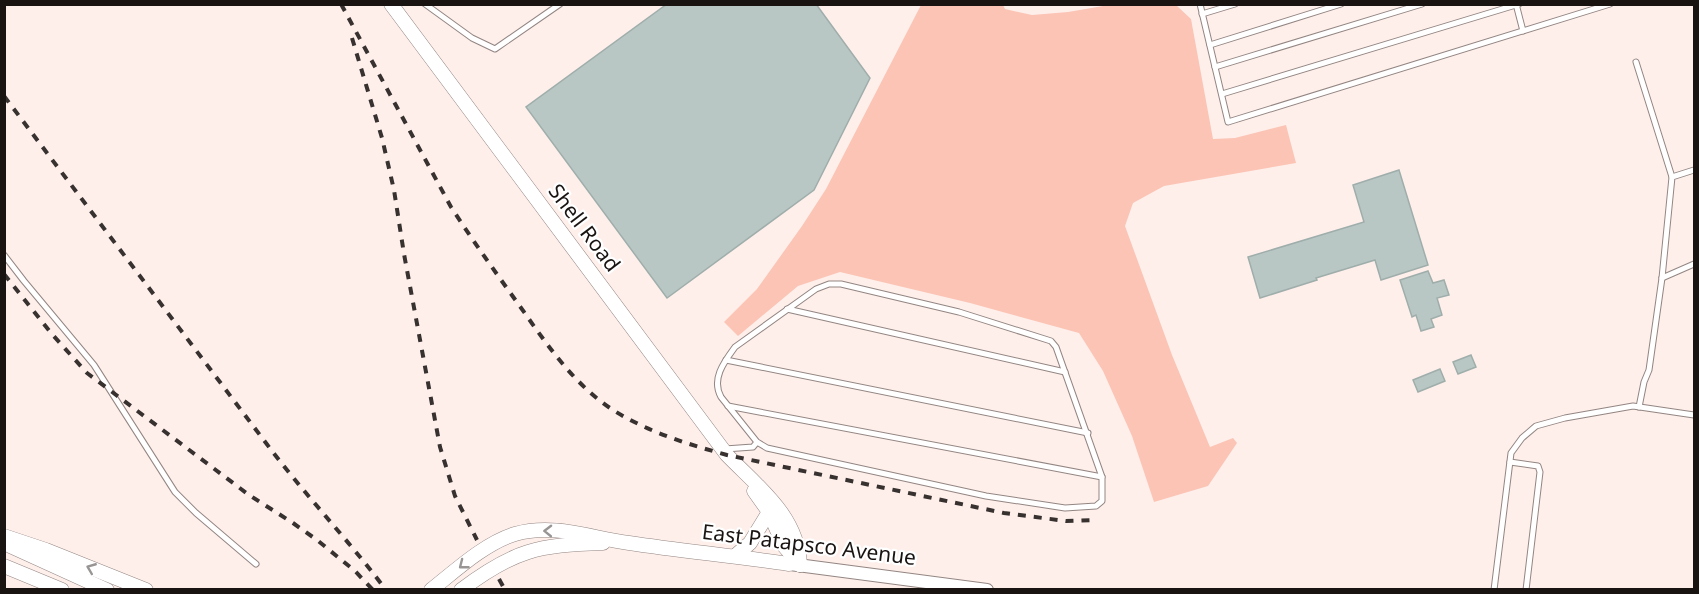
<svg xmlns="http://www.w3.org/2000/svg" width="1699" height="594" viewBox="0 0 1699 594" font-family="'Noto Sans',sans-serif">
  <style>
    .green { fill: #fbc4b5 }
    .building { fill: #b8c7c4; stroke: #9faeab; stroke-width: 1.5 }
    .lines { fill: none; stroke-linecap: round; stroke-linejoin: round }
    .service-casing { stroke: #938682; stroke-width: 7 }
    .tertiary-casing { stroke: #938682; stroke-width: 14 }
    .secondary-casing { stroke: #938682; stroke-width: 15 }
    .service { stroke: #fff; stroke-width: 5 }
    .tertiary { stroke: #fff; stroke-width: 12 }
    .secondary { stroke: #fff; stroke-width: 14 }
    .rail { stroke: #37312f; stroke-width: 4; stroke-dasharray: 8 8; stroke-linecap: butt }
    .oneway { stroke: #989594 }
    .labels { text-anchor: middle; stroke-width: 4.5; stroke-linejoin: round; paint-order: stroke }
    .street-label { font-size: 21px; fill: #191412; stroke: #fff }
  </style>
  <rect width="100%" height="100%" fill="#feefeb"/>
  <path class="green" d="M 921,5 L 1003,5 L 1005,9 L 1032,15 L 1068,12 L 1109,5 L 1176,5 L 1191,19 L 1213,139 L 1235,138 L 1286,125 L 1296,163 L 1164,186 L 1133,203 L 1125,226 L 1172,355 L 1210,447 L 1233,438 L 1237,443 L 1208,486 L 1154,502 L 1132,436 L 1103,371 L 1079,333 L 970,303 L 840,272 L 798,286 L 738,336 L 724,322 L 757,289 L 802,226 L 826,189 Z"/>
  <g class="building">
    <path d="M 667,4 L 816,4 L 870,78 L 814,190 L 667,298 L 526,107 Z"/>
    <path d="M 1399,170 L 1428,265 L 1381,280 L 1375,260 L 1316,278 L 1317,280 L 1260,298 L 1248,257 L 1364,222 L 1353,185 Z"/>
    <path d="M 1428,271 L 1433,283 L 1444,280 L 1449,295 L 1437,298 L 1442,315 L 1431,319 L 1434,327 L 1421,331 L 1416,315 L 1412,317 L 1400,280 Z"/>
    <path d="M 1471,355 L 1476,367 L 1458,374 L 1453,362 Z"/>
    <path d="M 1440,369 L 1445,381 L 1418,392 L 1413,380 Z"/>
  </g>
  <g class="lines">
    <defs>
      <g id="service">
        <path d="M 425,4 L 472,38 L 495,49 L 560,4"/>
        <path d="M 1200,4 L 1228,122 L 1610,4"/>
        <path d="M 1516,4 L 1523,31"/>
        <path d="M 1202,14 L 1235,4"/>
        <path d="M 1210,45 L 1341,4"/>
        <path d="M 1636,62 L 1672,177"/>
        <path d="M 1215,67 L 1422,4"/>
        <path d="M 1222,94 L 1519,4"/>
        <path d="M 4,255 L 24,281 L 94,365 L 175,492 L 196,513 L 256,564"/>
        <path d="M 1662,278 L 1694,264"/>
        <path d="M 787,309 L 1065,372"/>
        <path d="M 726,360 L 1088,433"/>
        <path d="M 728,406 L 1102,477"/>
        <path d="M 1639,407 L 1644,382 L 1649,370 L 1662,278 L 1672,177 L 1694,170"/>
        <path d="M 725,449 L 753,447 L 757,442 L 767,448 L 986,496 L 1065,508 L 1096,506 L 1102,501 L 1102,477 L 1056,347 L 1051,341 L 959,312 L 841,284 L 829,284 L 816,289 L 735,347 C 724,362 711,379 721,397 L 757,442"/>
        <path d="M 1510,462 L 1538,466 L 1540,472 L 1526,590"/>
        <path d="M 1494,590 L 1511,453 L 1522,438 L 1536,426 L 1565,418 L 1633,406 L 1694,415"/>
      </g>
      <path id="tertiary" d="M 790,564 L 987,590"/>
      <g id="secondary">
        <path d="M 391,4 L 727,455 C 759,488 798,516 800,565"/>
        <path d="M 754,491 L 769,512 L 784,546 L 800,565"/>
        <path d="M 4,536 L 46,550 L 146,590"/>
        <path d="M 10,546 L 107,590"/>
        <path d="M 735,556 L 750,543 L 769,512"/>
        <path d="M 4,566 L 62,590"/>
        <path d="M 431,590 C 455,571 485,543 515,534 C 554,523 591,538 629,543 C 682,551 736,556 789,564"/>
        <path d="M 461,590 C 514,550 538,545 603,543"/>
      </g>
    </defs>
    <use href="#service" class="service-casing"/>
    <use href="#tertiary" class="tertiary-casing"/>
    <use href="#secondary" class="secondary-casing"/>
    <use href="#service" class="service"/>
    <use href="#tertiary" class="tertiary"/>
    <use href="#secondary" class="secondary"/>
    <g class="rail">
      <path d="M 341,4 L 451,207 C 473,241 496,273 519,305 C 546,343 573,384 613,410 C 648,432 687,444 727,455 L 1004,513 L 1066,521 L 1095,520"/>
      <path d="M 352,38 L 382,138 L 394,190 L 404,254 L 440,447 L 455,496 L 477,540"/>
      <path d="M 4,96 L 272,451 C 308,498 350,542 386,590"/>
      <path d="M 4,274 L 51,333 L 87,373 L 249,495 L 293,523 L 317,540 L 355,571 L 373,590"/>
      <path d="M 499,579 L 505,590"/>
    </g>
  </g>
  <defs><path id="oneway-chevron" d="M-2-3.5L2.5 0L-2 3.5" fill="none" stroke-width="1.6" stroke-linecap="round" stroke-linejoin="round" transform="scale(1.5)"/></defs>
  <g class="oneway">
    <use href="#oneway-chevron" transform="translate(548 531) rotate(-179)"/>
    <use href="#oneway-chevron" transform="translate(463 565) rotate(142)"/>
    <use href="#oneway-chevron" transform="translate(91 568) rotate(-158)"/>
  </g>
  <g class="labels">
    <g class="street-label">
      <text transform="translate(584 228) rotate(53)" y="7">Shell Road</text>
      <text transform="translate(809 545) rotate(7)" y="7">East Patapsco Avenue</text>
    </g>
  </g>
  <rect width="1699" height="594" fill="none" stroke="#191412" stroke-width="12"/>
</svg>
